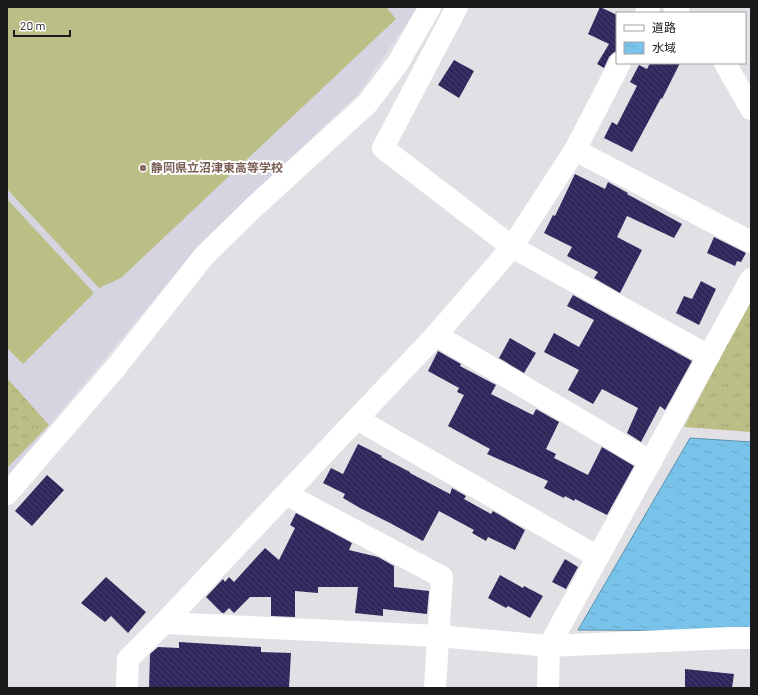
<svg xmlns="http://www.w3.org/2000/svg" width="758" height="695" viewBox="0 0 758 695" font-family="Barlow,'Noto Sans JP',sans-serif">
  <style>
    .built { fill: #d5d4e1 }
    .grass { fill: url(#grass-tufts) }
    .forest { fill: url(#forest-crowns) }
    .pitch { fill: #bcbf85 }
    .water { fill: url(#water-ripples); stroke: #5c90ac }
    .building { fill: url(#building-back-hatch) }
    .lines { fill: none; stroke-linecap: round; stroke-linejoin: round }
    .minor { stroke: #fff; stroke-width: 22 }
    .education-dot { fill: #8d6e63; stroke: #fff; stroke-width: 1.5 }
    .labels { text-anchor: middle; stroke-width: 4; stroke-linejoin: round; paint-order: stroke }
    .education-label { font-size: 12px; font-weight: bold; fill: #785e54; stroke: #fff; text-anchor: start }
  </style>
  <defs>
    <pattern id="grass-tufts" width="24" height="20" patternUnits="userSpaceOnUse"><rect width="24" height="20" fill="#bcbf85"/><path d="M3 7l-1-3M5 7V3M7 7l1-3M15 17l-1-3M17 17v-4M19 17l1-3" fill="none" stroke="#a1a472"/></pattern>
    <pattern id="forest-crowns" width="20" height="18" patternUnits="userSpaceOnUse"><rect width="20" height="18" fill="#bcbf85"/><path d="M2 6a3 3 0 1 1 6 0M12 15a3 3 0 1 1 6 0" fill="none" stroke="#a1a472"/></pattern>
    <pattern id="water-ripples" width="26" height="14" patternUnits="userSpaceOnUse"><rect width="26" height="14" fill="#79c3ea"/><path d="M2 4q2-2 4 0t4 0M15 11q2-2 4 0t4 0" fill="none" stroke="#68a7c8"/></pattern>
    <pattern id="building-back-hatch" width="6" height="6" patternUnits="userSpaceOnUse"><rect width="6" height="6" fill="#30275d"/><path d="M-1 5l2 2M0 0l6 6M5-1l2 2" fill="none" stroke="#453d6b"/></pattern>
  </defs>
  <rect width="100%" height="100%" fill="#e0e0e5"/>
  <path class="built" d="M 7,7 L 418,7 L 358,94 L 202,242 L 7,476 Z"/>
  <path class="grass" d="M 751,299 L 751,432 L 684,427 Z"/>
  <path class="forest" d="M 7,378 L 49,425 L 7,468 Z"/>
  <g class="pitch">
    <path d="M 7,7 L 386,7 L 396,19 L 121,278 L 99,288 L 7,189 Z"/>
    <path d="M 7,199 L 94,293 L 23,364 L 7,348 Z"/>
  </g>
  <path class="water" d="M 690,438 L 751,442 L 751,631 L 578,630 Z"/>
  <g class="building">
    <path d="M 600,7 L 617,15 L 617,51 L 613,53 L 609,57 L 604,68 L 597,64 L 609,44 L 588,34 Z"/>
    <path d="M 454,60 L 474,71 L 459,98 L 438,85 Z"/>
    <path d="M 650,63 L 680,63 L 662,99 L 661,98 L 632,152 L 604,138 L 612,122 L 617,125 L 637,86 L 630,82 L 639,65 L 647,69 Z"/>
    <path d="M 575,174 L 605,189 L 608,182 L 628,193 L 627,194 L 682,224 L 674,238 L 627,216 L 617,237 L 642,250 L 620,293 L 594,278 L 598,272 L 567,256 L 572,247 L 544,233 L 553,215 L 555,216 Z"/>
    <path d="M 714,237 L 746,253 L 741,262 L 737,261 L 735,266 L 707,253 Z"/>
    <path d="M 701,281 L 716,289 L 699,325 L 676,313 L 684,296 L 692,299 Z"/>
    <path d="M 573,295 L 692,361 L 665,410 L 660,406 L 641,442 L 627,433 L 638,408 L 602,389 L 593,404 L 568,390 L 579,370 L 544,352 L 554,333 L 579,347 L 594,320 L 567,306 Z"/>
    <path d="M 510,338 L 536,353 L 524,373 L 499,358 Z"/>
    <path d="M 438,351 L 461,364 L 460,366 L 496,385 L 491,394 L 533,415 L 536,409 L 559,422 L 546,449 L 556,454 L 554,458 L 588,475 L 602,447 L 634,466 L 607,515 L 575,499 L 574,501 L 565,496 L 564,498 L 544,488 L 548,481 L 487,454 L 490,449 L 448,426 L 464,395 L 457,392 L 459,388 L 428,371 Z"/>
    <path d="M 358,444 L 382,456 L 381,457 L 410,472 L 410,473 L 450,494 L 452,488 L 466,496 L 464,499 L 491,514 L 493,511 L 525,530 L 515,550 L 488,537 L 486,541 L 472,533 L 474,530 L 439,511 L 423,541 L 390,523 L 360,508 L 343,498 L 345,494 L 323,483 L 331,468 L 343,474 Z"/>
    <path d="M 47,475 L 64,490 L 32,526 L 15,511 Z"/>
    <path d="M 296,513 L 352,543 L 349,550 L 378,557 L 394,566 L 394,587 L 429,591 L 427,614 L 383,609 L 383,616 L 355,613 L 358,587 L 318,587 L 318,593 L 295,591 L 295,617 L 271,616 L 271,597 L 250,597 L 234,613 L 229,608 L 224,613 L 222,613 L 206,597 L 223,579 L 225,582 L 229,577 L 234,582 L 265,548 L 279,560 L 295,528 L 290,525 Z"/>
    <path d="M 565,559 L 578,567 L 566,589 L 552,582 Z"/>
    <path d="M 500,575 L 523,588 L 524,586 L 543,596 L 530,618 L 508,606 L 506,608 L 488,598 Z"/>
    <path d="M 106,577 L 146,612 L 128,633 L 111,616 L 105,622 L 81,603 Z"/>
    <path d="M 179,642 L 261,647 L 261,652 L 291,653 L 289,688 L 149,688 L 150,654 L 158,647 L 179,648 Z"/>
    <path d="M 685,669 L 734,674 L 732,688 L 685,688 Z"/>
  </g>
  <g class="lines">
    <g class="minor">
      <path d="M 457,7 L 383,148 L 512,247 L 709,356"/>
      <path d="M 674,7 L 679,13"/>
      <path d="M 646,13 L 649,7"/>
      <path d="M 725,63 L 751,109"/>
      <path d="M 575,150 L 751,242"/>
      <path d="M 436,335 L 651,462"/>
      <path d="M 357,419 L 598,557"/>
      <path d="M 7,494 L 117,366 L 204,256 L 254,207 L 367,104 L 398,63 L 430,7"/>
      <path d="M 286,494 L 442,577 L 435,688"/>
      <path d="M 164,623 L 438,636 L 549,646 L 731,638 L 751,638"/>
      <path d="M 127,688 L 128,659 L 164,623 L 436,335 L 512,247 L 575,150 L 620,63"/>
      <path d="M 548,688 L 549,646 L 751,279"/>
    </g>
  </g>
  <circle class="education-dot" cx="143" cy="168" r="4"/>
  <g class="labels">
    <g class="education-label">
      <text x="151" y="172">静岡県立沼津東高等学校</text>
    </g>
  </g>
  <rect width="758" height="695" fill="none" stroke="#1a1a1c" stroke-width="16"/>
  <rect x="616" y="12" width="130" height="52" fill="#ffffff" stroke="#a3a3a4"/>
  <rect x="624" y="25" width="20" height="6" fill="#ffffff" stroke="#a3a3a4"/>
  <text x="652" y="32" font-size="12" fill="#1a1a1c">道路</text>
  <rect x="624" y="42" width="20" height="12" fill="url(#water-ripples)" stroke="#a3a3a4"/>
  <text x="652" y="52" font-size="12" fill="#1a1a1c">水域</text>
  <path d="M14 30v6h56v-6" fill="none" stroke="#1a1a1c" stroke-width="2"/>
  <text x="20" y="30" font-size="12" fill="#1a1a1c" stroke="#ffffff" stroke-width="3" paint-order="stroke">20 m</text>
</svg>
